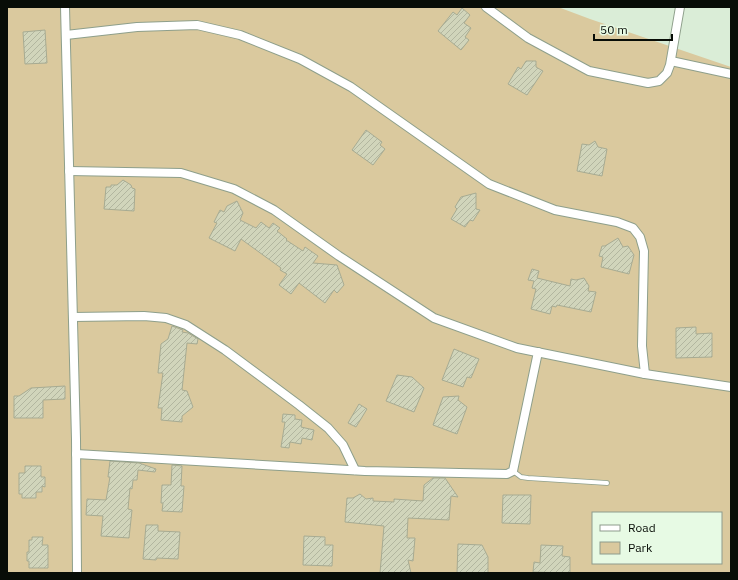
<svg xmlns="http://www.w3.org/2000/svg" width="738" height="580" viewBox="0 0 738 580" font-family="'IBM Plex Sans',sans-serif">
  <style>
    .green { fill: #dac99e; fill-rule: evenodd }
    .building { fill: url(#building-hatch); stroke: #a7ab92 }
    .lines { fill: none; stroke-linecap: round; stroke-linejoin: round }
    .service-casing { stroke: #8e9f8b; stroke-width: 5.5 }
    .minor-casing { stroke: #8e9f8b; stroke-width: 10 }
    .service { stroke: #fff; stroke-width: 4 }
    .minor { stroke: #fff; stroke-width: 8 }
  </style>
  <defs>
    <pattern id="building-hatch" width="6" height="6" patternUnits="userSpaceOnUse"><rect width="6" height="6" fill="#d1d5bb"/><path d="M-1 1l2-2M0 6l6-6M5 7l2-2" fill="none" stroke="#b2b69f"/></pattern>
  </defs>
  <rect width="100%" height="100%" fill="#daedd7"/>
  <path class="green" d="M 7,7 L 558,7 L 590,19 L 731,67 L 731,573 L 7,573 ZM 593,513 L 721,513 L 721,563 L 593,563 Z"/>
  <g class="building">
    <path d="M 462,8 L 470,15 L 464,23 L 471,28 L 465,37 L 469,40 L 461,50 L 438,31 L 453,12 L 457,15 Z"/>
    <path d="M 45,30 L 47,63 L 25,64 L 23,32 Z"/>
    <path d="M 526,61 L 536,61 L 536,67 L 543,71 L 527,95 L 508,84 L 518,67 L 521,69 Z"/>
    <path d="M 366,130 L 382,142 L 380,145 L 385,149 L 373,165 L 352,150 Z"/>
    <path d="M 595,141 L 598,147 L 607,149 L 602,176 L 577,171 L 582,144 L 589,145 Z"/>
    <path d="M 123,180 L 131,185 L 132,188 L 135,189 L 134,211 L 104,209 L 106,187 L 111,187 L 111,185 L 117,185 Z"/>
    <path d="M 476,193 L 476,209 L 480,210 L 473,221 L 470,220 L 465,227 L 451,219 L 457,209 L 455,207 L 461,197 Z"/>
    <path d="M 237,201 L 243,213 L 240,220 L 256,228 L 261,222 L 269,228 L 273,223 L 280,228 L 277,231 L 287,239 L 286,240 L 303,251 L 305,247 L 318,256 L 313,263 L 337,265 L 344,285 L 337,293 L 334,290 L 325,303 L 299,283 L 291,294 L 279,285 L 287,274 L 280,270 L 281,268 L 241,239 L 235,251 L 209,238 L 217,223 L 214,222 L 220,210 L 224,212 L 227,206 Z"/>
    <path d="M 618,238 L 623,247 L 628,246 L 634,255 L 629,274 L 601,267 L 603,257 L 599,256 L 602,246 L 605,246 Z"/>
    <path d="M 532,269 L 539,271 L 537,278 L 570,286 L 571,279 L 576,280 L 584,278 L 589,286 L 588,291 L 596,292 L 591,312 L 557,305 L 556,307 L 552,306 L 550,314 L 531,309 L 536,289 L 532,288 L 534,281 L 528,280 Z"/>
    <path d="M 172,326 L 183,330 L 182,332 L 188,333 L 198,339 L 197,344 L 187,343 L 182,390 L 187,391 L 193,407 L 182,416 L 182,422 L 161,420 L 162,408 L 158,408 L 163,373 L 158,373 L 161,344 L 168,339 Z"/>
    <path d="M 696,327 L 696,334 L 712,333 L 712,357 L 676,358 L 676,328 Z"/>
    <path d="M 454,349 L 479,359 L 471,378 L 467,377 L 463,387 L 442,380 Z"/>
    <path d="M 397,375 L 412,377 L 424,388 L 414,412 L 386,401 Z"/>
    <path d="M 65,386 L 65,399 L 43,400 L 43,418 L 14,418 L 14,396 L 19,396 L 31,388 Z"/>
    <path d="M 459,396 L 458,400 L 467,407 L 457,434 L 433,425 L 443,397 Z"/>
    <path d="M 359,404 L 367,409 L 356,427 L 348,423 Z"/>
    <path d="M 283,414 L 295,415 L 295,419 L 302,420 L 301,427 L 314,430 L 312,440 L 302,438 L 301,444 L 290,442 L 289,448 L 281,447 L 285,422 L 282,422 Z"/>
    <path d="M 110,461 L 139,463 L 156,469 L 155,472 L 138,470 L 137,480 L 133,480 L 132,489 L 130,488 L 128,509 L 132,510 L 129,538 L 101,536 L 103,516 L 86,515 L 87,499 L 106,500 L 110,477 L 108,477 Z"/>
    <path d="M 172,465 L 182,466 L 181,486 L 184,486 L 182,512 L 162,511 L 163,503 L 161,503 L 162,485 L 171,485 Z"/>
    <path d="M 25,466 L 41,466 L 41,477 L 45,477 L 45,487 L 42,486 L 42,492 L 36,492 L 36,498 L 22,498 L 22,494 L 19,494 L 19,473 L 25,473 Z"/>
    <path d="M 433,478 L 445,478 L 458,497 L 451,496 L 449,520 L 408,518 L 407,538 L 415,538 L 413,561 L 408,560 L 411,573 L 380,573 L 384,526 L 345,522 L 347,498 L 353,498 L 360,494 L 366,499 L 373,498 L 373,501 L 394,502 L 394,499 L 423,501 L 424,485 Z"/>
    <path d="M 503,495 L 531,495 L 530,524 L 502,523 Z"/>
    <path d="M 146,525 L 158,525 L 158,531 L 180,532 L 178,559 L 157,558 L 156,560 L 143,559 Z"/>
    <path d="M 304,536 L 325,537 L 325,545 L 333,545 L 332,566 L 303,565 Z"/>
    <path d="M 32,537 L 43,537 L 42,545 L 48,545 L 48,568 L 29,568 L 29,561 L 27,561 L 27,552 L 29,552 L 29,540 L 32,540 Z"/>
    <path d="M 458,544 L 482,545 L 488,557 L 488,573 L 457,573 Z"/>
    <path d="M 541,545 L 563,546 L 562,556 L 570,557 L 570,573 L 533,572 L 534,562 L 540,563 Z"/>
  </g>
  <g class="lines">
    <defs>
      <path id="service" d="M 513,471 L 521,477 L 528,478 L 607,483"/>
      <g id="minor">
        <path d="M 65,7 L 76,439 L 77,573"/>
        <path d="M 486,7 L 528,38 L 589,71 L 648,83 L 659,81 L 667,73 L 670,65 L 680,7"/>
        <path d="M 66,35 L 137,27 L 197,25 L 240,35 L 300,59 L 351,87 L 489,184 L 555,210 L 617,222 L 633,228 L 640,237 L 644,251 L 642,346 L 645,374"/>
        <path d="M 671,61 L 731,74"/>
        <path d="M 69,171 L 181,173 L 234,189 L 274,210 L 339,256 L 434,318 L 517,348 L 645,374 L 731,387"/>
        <path d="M 73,317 L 144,316 L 166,318 L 186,325 L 225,350 L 299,405 L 328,428 L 343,445 L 355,470"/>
        <path d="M 76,454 L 365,471 L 507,474 L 513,471 L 538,352"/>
      </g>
    </defs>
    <use href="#service" class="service-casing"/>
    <use href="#minor" class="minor-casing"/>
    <use href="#service" class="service"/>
    <use href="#minor" class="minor"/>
  </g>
  <rect width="738" height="580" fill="none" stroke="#080d07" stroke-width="16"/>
  <rect x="592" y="512" width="130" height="52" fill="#e7fae4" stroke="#8e9b8c"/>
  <rect x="600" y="525" width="20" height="6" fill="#ffffff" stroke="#8e9b8c"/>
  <text x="628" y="532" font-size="12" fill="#080d07">Road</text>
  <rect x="600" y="542" width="20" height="12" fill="#dac99e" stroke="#8e9b8c"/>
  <text x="628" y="552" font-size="12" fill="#080d07">Park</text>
  <path d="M594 34v6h78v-6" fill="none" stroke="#080d07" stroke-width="2"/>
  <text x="600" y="34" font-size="12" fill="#080d07" stroke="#e7fae4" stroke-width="3" paint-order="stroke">50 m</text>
</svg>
